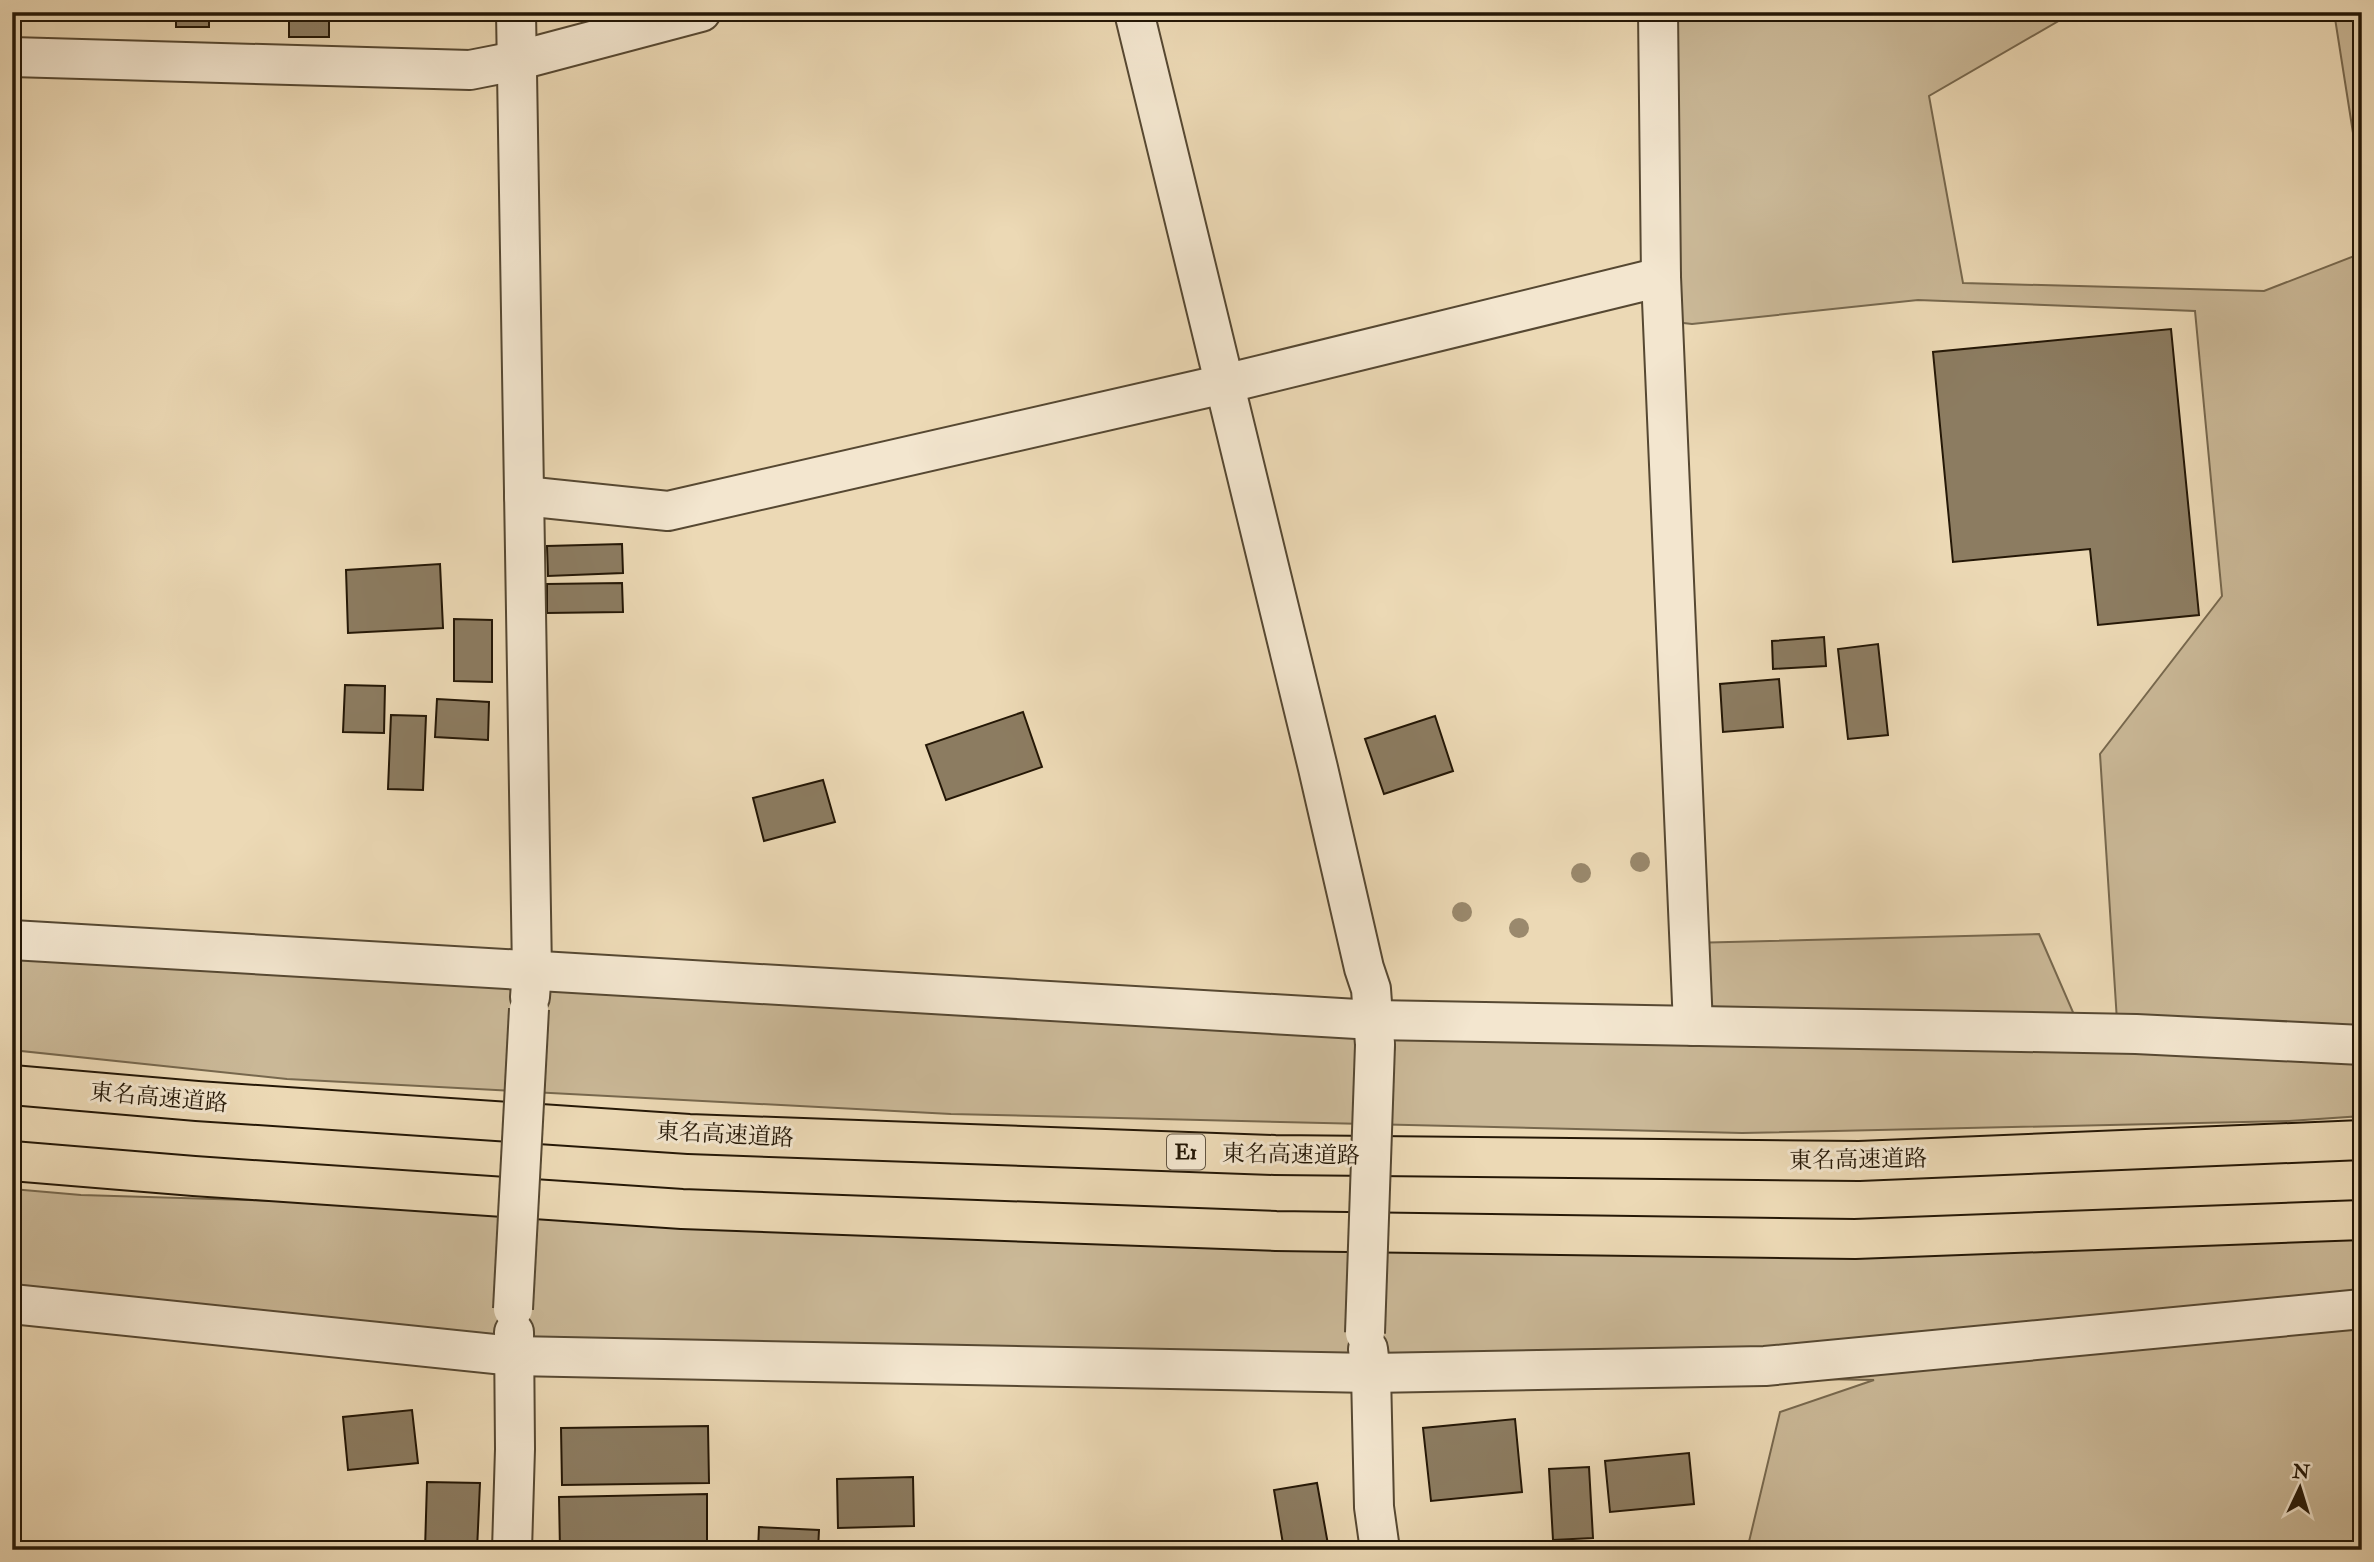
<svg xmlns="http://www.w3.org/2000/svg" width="2374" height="1562" viewBox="0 0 2374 1562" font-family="'IM FELL Double Pica','Noto Serif JP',serif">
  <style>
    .green { fill: #cab897; stroke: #77684e; stroke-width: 2 }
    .building { fill: #8c7c61; stroke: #241706; stroke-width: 2 }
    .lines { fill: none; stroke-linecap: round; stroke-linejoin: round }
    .minor-casing { stroke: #564832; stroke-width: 42 }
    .highway-casing { stroke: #241706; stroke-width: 42 }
    .minor { stroke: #f3e6cf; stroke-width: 38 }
    .highway { stroke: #ecd9b5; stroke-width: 38 }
    .minor-bridge-casing { stroke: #564832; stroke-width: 42; stroke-linecap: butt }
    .minor-bridge { stroke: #f3e6cf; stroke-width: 38 }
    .tree { fill: #9a896d }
    .labels { text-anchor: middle; stroke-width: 6; stroke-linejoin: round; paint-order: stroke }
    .shield { fill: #f3e6cf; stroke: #625542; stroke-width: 2 }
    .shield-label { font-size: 21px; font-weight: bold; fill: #241706 }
    .street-label { font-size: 23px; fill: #241706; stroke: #f3e6cf }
  </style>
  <rect width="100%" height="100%" fill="#ecd9b5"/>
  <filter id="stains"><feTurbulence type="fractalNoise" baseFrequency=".00286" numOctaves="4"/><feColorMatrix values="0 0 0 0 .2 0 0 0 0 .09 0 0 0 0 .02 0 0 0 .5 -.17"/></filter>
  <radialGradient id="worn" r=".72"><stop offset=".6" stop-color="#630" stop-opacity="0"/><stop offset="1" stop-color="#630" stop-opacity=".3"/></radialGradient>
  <g class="green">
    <path d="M 1658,12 L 2074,12 L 1929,96 L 1963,283 L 2264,291 L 2362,253 L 2362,1033 L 2117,1021 L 2100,754 L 2222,596 L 2195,311 L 1918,300 L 1692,324 L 1675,322 Z"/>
    <path d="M 2334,12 L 2362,12 L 2362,190 Z"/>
    <path d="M 2039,934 L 2082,1033 L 2362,1049 L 2362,1116 L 2289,1121 L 1742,1133 L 951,1114 L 287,1079 L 12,1050 L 12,935 L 1692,1027 L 1689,943 Z"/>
    <path d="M 12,1189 L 81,1195 L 1276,1231 L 2362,1222 L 2362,1550 L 1747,1550 L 1780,1412 L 1874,1380 L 1439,1372 L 346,1339 L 12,1311 Z"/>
  </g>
  <g class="building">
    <rect x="176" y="12" width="33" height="15"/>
    <rect x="289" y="12" width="40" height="25"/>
    <path d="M 2171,329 L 2199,615 L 2098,625 L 2090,549 L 1953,562 L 1933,352 Z"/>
    <path d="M 622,544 L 623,573 L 548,576 L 547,546 Z"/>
    <path d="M 440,564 L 443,628 L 348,633 L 346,570 Z"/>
    <path d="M 622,583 L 623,612 L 547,613 L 547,584 Z"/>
    <path d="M 454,619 L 492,620 L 492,682 L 454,681 Z"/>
    <path d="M 1824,637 L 1826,666 L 1773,669 L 1772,641 Z"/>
    <path d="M 1878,644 L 1888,735 L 1848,739 L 1838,649 Z"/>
    <path d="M 1779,679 L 1783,727 L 1723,732 L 1720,684 Z"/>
    <path d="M 345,685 L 385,686 L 384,733 L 343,732 Z"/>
    <path d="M 437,699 L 489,702 L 488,740 L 435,737 Z"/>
    <path d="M 1023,712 L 1042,767 L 946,800 L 926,745 Z"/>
    <path d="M 391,715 L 426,716 L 423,790 L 388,789 Z"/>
    <path d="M 1435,716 L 1453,771 L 1384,794 L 1365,739 Z"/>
    <path d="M 823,780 L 835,822 L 764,841 L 753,798 Z"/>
    <path d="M 412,1410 L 418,1463 L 348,1470 L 343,1417 Z"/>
    <path d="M 1515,1419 L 1522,1492 L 1431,1501 L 1423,1428 Z"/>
    <path d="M 708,1426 L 709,1483 L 562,1485 L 561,1428 Z"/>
    <rect x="12" y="1452" width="8" height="76"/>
    <path d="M 1689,1453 L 1694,1504 L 1610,1512 L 1605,1461 Z"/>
    <path d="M 1589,1467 L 1593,1538 L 1553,1540 L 1549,1469 Z"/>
    <path d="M 913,1477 L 914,1526 L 838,1528 L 837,1479 Z"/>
    <path d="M 427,1482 L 480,1483 L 477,1550 L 425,1550 Z"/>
    <path d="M 1317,1483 L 1329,1550 L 1284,1550 L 1274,1490 Z"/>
    <path d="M 707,1494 L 707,1550 L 560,1550 L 559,1497 Z"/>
    <path d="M 759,1527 L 819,1530 L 818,1550 L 758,1550 Z"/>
    <path d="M 51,1542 L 100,1544 L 99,1550 L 51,1550 Z"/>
    <path d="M 915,1543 L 952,1547 L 951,1550 L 915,1550 Z"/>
  </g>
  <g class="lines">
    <defs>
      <g id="minor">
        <path d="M 516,12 L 532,971 L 530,997"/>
        <path d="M 1134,12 L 1318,768 L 1364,968 L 1371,989 L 1375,1045"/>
        <path d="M 1658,12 L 1661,277 L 1693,1026"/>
        <path d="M 12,57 L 470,70 L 516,61 L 701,12"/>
        <path d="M 524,496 L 668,511 L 1224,384 L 1661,277"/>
        <path d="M 12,940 L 1374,1020 L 2136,1034 L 2362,1045"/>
        <path d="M 12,1304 L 514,1356 L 1371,1373 L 1765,1366 L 2362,1309"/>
        <path d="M 1368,1349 L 1371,1373 L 1374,1507 L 1380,1550"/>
        <path d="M 512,1550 L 515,1449 L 514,1332"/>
      </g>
      <g id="highway">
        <path d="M 12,1085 L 197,1101 L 689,1134 L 1275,1155 L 1859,1161 L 2362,1140"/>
        <path d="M 12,1161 L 194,1176 L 682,1209 L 1276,1231 L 1855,1239 L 2362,1220"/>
      </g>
    </defs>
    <use href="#minor" class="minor-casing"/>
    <use href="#highway" class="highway-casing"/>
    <use href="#minor" class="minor"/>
    <use href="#highway" class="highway"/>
    <defs>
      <g id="minor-bridge">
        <path d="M 513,1309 L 529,1009"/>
        <path d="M 1365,1333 L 1375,1045"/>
      </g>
    </defs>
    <use href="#minor-bridge" class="minor-bridge-casing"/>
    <use href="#minor-bridge" class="minor-bridge"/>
  </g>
  <g class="tree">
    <circle cx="1640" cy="862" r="10"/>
    <circle cx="1581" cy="873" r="10"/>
    <circle cx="1462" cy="912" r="10"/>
    <circle cx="1519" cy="928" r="10"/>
  </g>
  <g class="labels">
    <rect class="shield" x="1167" y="1134.5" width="38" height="35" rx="5"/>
    <g class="shield-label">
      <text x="1186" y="1159">E1</text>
    </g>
    <g class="street-label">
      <text transform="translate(159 1097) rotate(5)" y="8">東名高速道路</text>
      <text transform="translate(725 1134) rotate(3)" y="8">東名高速道路</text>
      <text transform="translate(1291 1154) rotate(1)" y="8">東名高速道路</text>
      <text transform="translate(1858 1159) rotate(-1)" y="8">東名高速道路</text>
    </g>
  </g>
  <rect width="2374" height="1562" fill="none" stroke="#ecd9b5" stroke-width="42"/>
  <rect x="14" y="14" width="2346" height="1534" fill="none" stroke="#241706" stroke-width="3.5"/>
  <rect x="21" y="21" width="2332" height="1520" fill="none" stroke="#241706" stroke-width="2"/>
  <g transform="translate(2300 1488) rotate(4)" stroke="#f3e6cf" stroke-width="5" paint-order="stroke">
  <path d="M0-5L12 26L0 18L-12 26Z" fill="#241706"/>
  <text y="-10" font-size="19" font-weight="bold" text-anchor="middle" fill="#241706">N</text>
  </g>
  <rect width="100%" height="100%" filter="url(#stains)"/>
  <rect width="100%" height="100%" fill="url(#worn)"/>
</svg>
